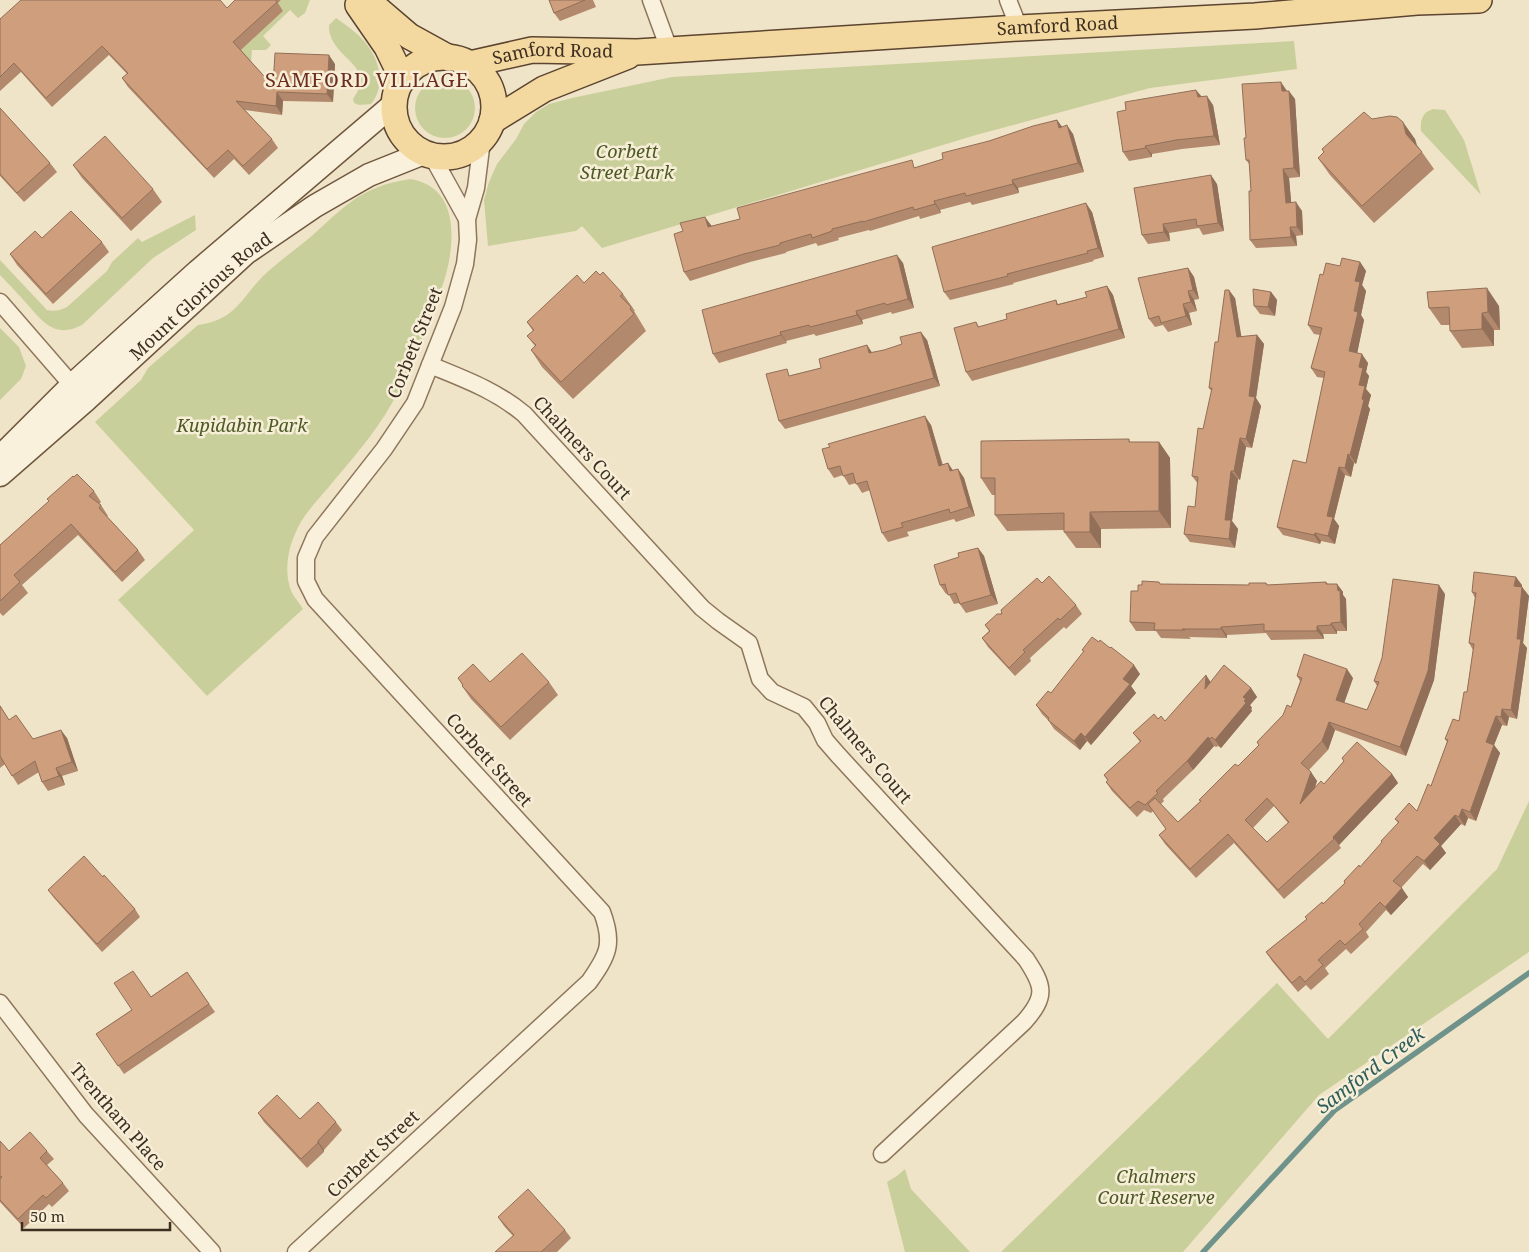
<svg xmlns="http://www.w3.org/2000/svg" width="1529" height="1252" viewBox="0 0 1529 1252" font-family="'Noto Serif',serif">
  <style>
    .green { fill: #c9cf9b }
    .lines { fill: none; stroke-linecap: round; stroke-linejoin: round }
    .stream { stroke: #6f938a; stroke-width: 5.5 }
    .minor-casing { stroke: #8d765c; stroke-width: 19 }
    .secondary-casing { stroke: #6f573f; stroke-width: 25 }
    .primary-casing { stroke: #5b4430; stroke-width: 28 }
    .minor { stroke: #faf1dc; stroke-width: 16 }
    .secondary { stroke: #faf1dc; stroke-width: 22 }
    .primary { stroke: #f3d9a0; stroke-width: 25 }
    .wall { fill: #b2896c; fill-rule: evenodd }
    .shaded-wall { fill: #916f58 }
    .building { fill: #cf9f7d; stroke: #916f58; fill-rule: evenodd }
    .labels { text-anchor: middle; stroke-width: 5; stroke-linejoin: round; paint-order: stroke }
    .street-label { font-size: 18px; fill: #3d2e20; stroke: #f7eed8 }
    .park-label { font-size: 18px; font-style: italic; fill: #4d5a26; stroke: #f7eed8 }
    .water-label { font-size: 19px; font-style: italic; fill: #2f5d5a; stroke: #f7eed8 }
    .quarter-label { font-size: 20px; letter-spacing: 1px; fill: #6b2e1e; stroke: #f7eed8 }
  </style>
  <rect width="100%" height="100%" fill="#f0e4c8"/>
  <g class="green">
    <path d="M 281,0 L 310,0 L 305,13 L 298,18 L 290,10 L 263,36 L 271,45 L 266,50 L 252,50 L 251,63 L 240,51 L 283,11 L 277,4 Z"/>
    <path d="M 336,18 C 346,25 356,32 364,41 C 379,58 387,85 371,104 L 359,105 L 354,103 L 353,99 C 376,68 340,61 331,37 C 329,33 329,29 329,25 Z"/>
    <path d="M 1294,41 L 1297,69 L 1150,88 L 976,135 L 602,248 L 582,226 L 576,231 L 488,246 L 484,200 L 489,182 L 497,164 L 516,139 L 524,124 L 536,112 L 549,104 L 572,98 L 672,77 Z"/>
    <circle cx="445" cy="108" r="30"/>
    <path d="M 1433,109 L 1445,110 L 1464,140 L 1481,195 L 1421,131 C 1420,121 1422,112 1433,109 Z"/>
    <path d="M 410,179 C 457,186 456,237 446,274 C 442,290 434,305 429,320 C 418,348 407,378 392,403 C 375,434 350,461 328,488 C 316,502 302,516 295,534 C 287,552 284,575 292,593 C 295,598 300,604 303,609 L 207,696 L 118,600 L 194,530 L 95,422 L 141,380 L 148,368 L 198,325 C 235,320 240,300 263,276 C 277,263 292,252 307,240 C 344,208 358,187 410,179 Z"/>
    <path d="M 195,215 L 196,230 L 153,258 L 82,325 C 55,339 43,322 27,304 C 18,294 9,284 0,275 L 0,260 L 47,310 C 55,312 60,310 67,307 L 107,271 L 112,262 L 138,238 L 142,242 Z"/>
    <path d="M 0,328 L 19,347 L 26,366 L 21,379 L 0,400 Z"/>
    <path d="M 1529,801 L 1529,952 L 1319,1095 L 1183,1252 L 1001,1252 L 1277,983 L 1328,1039 L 1497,869 Z"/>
    <path d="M 905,1169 L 911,1189 L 970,1252 L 905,1252 L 887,1182 L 897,1176 Z"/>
  </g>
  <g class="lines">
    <path class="stream" d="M 1203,1252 L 1335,1110 L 1529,973"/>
    <defs>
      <g id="minor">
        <path d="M 651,0 L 669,49"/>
        <path d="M 1008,0 L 1019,28"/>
        <path d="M 432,156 L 467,219"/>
        <path d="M 0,302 L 79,393"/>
        <path d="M 430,365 C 464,379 495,390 524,414 L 702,608 L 718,621 L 749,643 L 760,679 L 772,692 L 804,707 L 817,723 L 825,740 L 838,755 L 1026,959 C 1044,986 1047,996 1024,1022 L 882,1154"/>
        <path d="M 0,1003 L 86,1115 L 212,1252"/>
        <path d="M 296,1252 L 589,982 C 608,955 614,944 602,912 L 315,599 L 306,581 L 306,558 L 315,537 L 384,449 L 415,403 L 453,307 L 465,264 L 468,240 L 467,219 L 476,188 L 482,140"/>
      </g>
      <g id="secondary">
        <path d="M 1,456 L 72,385 L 198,271 L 395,103"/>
        <path id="s1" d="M 0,475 L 86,400 L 246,253 L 315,206 L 369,175 L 424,153"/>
      </g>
      <g id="primary">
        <path d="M 367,0 L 409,36 L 449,58"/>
        <path d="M 358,5 L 387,47 L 403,80"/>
        <circle cx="444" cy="107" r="50"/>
        <path id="s2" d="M 470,64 L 532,50 L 637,52 L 1019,28 L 1255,16 L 1417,2 L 1479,0"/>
        <path d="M 492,121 L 544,89 L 628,56"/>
      </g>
    </defs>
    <use href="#minor" class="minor-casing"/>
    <use href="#secondary" class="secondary-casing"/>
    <use href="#primary" class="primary-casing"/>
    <use href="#minor" class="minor"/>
    <use href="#secondary" class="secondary"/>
    <use href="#primary" class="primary"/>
  </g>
  <g class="wall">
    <path d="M 235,0 L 281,0 L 278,3 L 283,11 L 241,50 L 273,86 L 335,64 L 333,102 L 283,101 L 282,115 L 245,110 L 272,139 L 278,148 L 249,175 L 234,159 L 214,178 L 128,87 L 122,78 L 127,74 L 109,55 L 52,107 L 21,72 L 0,91 L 0,19 L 227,8 Z"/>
    <path d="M 549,0 L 593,0 L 596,7 L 560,21 L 554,13 Z"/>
    <path d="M 1287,91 L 1295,99 L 1300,177 L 1289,178 L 1291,202 L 1302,211 L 1303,235 L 1296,236 L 1297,246 L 1256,248 L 1250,240 L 1251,191 L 1250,165 L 1246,160 L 1246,138 Z"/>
    <path d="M 1201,97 L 1213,105 L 1220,145 L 1182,149 L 1152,154 L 1152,157 L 1129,161 L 1123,152 Z"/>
    <path d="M 0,108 L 50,163 L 57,172 L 24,202 L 0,176 Z"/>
    <path d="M 1372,119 L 1415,139 L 1417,145 L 1422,152 L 1434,169 L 1374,223 L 1330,175 L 1318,158 L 1324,152 L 1322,149 Z"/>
    <path d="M 1057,120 L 1062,127 L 1073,134 L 1084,172 L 1018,188 L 1019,193 L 972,205 L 970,202 L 940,210 L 941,213 L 920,219 L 919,216 L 870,231 L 869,230 L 838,238 L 839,240 L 818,246 L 816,243 L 786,252 L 786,253 L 750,262 L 690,281 L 684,272 L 711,225 L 712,226 L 740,219 L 917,167 L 943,159 L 989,141 Z"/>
    <path d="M 73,165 L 153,189 L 162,202 L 131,231 L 82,178 Z"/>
    <path d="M 1217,184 L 1224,231 L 1203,235 L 1199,228 L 1169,233 L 1170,241 L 1148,244 L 1142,235 Z"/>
    <path d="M 1092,212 L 1104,257 L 1093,260 L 1094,261 L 1013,283 L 1014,284 L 950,300 L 944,292 Z"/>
    <path d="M 102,242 L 109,252 L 53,304 L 17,265 L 10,254 Z"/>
    <path d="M 1360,262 L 1366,271 L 1362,285 L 1366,291 L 1361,315 L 1364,320 L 1357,353 L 1368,363 L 1366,372 L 1369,376 L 1366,389 L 1371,395 L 1368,406 L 1370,409 L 1356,464 L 1354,463 L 1351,477 L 1345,475 L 1334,519 L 1339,526 L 1335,544 L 1321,541 L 1320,544 L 1283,535 L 1277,527 L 1306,463 L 1324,378 L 1317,377 L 1311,368 L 1320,335 L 1314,334 L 1308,325 L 1323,275 L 1340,266 Z"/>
    <path d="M 903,263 L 914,308 L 892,314 L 891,312 L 862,320 L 863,324 L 816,336 L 814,334 L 786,341 L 787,343 L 719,363 L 713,354 Z"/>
    <path d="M 1188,268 L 1194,277 L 1199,299 L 1194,300 L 1197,311 L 1189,313 L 1192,325 L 1168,332 L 1163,325 L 1155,327 L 1149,319 Z"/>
    <path d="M 600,275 L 623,294 L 635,311 L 634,311 L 646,331 L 573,399 L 542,367 L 531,350 L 535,346 L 527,336 L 533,331 L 527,322 L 584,283 Z"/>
    <path d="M 1107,286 L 1113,295 L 1125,338 L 972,381 L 966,372 L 976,322 L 979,327 L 1007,319 L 1056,300 L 1058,304 L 1087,297 Z"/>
    <path d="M 1271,292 L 1277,300 L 1275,316 L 1260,314 L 1254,306 Z"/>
    <path d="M 1427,292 L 1499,306 L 1500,330 L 1494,330 L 1494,346 L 1462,348 L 1450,331 L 1450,325 L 1441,325 L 1429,308 Z"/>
    <path d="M 1235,298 L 1241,337 L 1257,335 L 1264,344 L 1256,398 L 1261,406 L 1252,448 L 1246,447 L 1240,480 L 1238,479 L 1232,521 L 1238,529 L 1235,548 L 1190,542 L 1184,534 L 1195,507 L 1198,484 L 1192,476 L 1212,392 L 1209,388 L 1218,342 Z"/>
    <path d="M 927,340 L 940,386 L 785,429 L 779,421 L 792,375 L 821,368 L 867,345 L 872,353 Z"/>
    <path d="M 931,425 L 943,465 L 948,463 L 953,471 L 958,469 L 964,478 L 975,516 L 956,522 L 954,519 L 907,532 L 909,536 L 888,542 L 882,533 L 870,490 L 862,493 L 856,483 L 849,485 L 843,475 L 834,478 L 828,469 Z"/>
    <path d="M 1129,439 L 1130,442 L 1159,442 L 1170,458 L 1171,528 L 1101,529 L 1101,548 L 1076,548 L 1064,532 L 1064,530 L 1007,531 L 995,515 L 995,495 L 992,495 L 981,478 Z"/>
    <path d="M 94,491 L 101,502 L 99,504 L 101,505 L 108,516 L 107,517 L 138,550 L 145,560 L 122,582 L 78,535 L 22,585 L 28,593 L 3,616 L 0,613 L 0,545 L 49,501 Z"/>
    <path d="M 978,548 L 984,556 L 998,604 L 966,613 L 959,603 L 954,604 L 948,593 L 946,594 L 940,585 L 959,557 Z"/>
    <path d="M 1326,582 L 1328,584 L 1337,584 L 1343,592 L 1343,595 L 1346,599 L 1347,631 L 1337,631 L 1337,634 L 1323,634 L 1324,639 L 1271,640 L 1266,633 L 1227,635 L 1227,638 L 1189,637 L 1191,639 L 1161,638 L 1156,631 L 1136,631 L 1130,622 L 1138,591 L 1161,584 L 1249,585 L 1266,583 L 1268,585 Z"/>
    <path d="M 1042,583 L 1076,605 L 1082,614 L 1066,629 L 1064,627 L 1030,658 L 1031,661 L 1015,676 L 988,647 L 982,638 L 989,631 L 985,625 Z"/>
    <path d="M 1522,585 L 1522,587 L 1529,596 L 1523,643 L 1527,648 L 1517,719 L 1509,717 L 1507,726 L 1502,725 L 1494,745 L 1500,753 L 1476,821 L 1468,818 L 1465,826 L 1461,824 L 1441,846 L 1446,853 L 1430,870 L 1423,864 L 1401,888 L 1408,897 L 1391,915 L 1386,910 L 1366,932 L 1369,937 L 1351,954 L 1346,949 L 1325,968 L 1329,974 L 1311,990 L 1306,985 L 1298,992 L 1272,961 L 1266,952 L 1307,919 L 1345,883 L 1344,881 L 1360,867 L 1382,843 L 1398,823 L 1395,819 L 1417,811 L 1431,786 L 1447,742 L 1445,739 L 1459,721 L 1467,692 L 1473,650 L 1469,643 L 1475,598 L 1472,592 Z"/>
    <path d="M 1445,594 L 1434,680 L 1406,756 L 1335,730 L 1328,750 L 1309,770 L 1317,781 L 1315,788 L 1324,784 L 1344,761 L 1342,758 L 1392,774 L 1398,783 L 1339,845 L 1341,848 L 1284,899 L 1234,843 L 1196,878 L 1165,844 L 1159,835 L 1166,829 L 1153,811 L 1151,813 L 1144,810 L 1137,817 L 1112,791 L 1106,782 L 1108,781 L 1104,775 L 1140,742 L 1133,733 L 1165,721 L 1211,682 L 1251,688 L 1257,697 L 1250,705 L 1252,708 L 1251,709 L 1252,711 L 1221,748 L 1218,746 L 1216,747 L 1214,746 L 1193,770 L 1163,799 L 1164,801 L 1161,804 L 1178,822 L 1238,766 L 1259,745 L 1257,742 L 1291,707 L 1300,681 L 1297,676 L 1353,678 L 1344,703 L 1367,710 L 1377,686 L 1374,681 ZM 1274,806 L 1288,823 L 1267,842 L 1253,828 Z"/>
    <path d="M 1082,650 L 1140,674 L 1131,686 L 1136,693 L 1091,745 L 1087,741 L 1080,750 L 1054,729 L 1048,720 L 1042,714 L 1036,705 L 1051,693 L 1084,652 Z"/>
    <path d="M 458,678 L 490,682 L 549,682 L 558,695 L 510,740 L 471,699 L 462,686 L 463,686 Z"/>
    <path d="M 0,705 L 9,720 L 33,739 L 67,738 L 78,771 L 62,776 L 65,785 L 48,791 L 42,782 L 39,772 L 18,785 L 5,764 L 0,768 Z"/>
    <path d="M 103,877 L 135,909 L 140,917 L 102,952 L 54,898 L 48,890 Z"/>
    <path d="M 187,972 L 215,1012 L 124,1074 L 96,1034 Z"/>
    <path d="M 258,1113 L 300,1119 L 336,1122 L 342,1130 L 324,1150 L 324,1152 L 307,1168 L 264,1122 Z"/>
    <path d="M 0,1141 L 9,1151 L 47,1151 L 54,1159 L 47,1165 L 63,1183 L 69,1191 L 52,1207 L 49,1204 L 24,1228 L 0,1202 L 0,1179 L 1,1178 L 0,1178 Z"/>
    <path d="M 498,1217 L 565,1230 L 571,1238 L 557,1252 L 495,1252 L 513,1236 L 504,1226 Z"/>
  </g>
  <g class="shaded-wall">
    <path d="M 329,55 L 335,64 L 333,102 L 327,94 Z"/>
    <path d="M 1281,82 L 1287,91 L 1282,91 Z"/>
    <path d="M 1196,90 L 1203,98 L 1198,97 Z"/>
    <path d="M 1289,91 L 1295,99 L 1300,177 L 1294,168 Z"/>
    <path d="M 277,92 L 283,101 L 282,115 L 276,106 Z"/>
    <path d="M 1207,96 L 1213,105 L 1220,145 L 1214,136 Z"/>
    <path d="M 1057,120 L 1063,128 L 1059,128 Z"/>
    <path d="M 1403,122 L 1415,139 L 1418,151 L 1406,134 Z"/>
    <path d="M 1067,125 L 1073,134 L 1084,172 L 1078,163 Z"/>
    <path d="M 1145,146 L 1152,154 L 1152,157 L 1146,148 Z"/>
    <path d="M 1283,169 L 1289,178 L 1292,211 L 1286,203 Z"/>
    <path d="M 1211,175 L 1217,184 L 1224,231 L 1218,223 Z"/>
    <path d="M 1012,180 L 1018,188 L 1019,193 L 1013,184 Z"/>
    <path d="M 934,201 L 940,210 L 941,213 L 935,204 Z"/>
    <path d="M 1296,202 L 1302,211 L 1303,235 L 1297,227 Z"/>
    <path d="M 1086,203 L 1092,212 L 1104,257 L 1098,248 Z"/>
    <path d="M 705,217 L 711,225 L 714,236 L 708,227 Z"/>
    <path d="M 1163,224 L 1169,233 L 1170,241 L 1164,232 Z"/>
    <path d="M 1290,227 L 1296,236 L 1297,246 L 1291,237 Z"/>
    <path d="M 897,255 L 903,263 L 914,308 L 908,299 Z"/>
    <path d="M 1360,262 L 1366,271 L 1362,285 L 1366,291 L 1361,315 L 1364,320 L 1356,359 L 1349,351 L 1354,311 L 1355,281 Z"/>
    <path d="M 1188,268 L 1194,277 L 1199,299 L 1193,290 Z"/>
    <path d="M 1107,286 L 1113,295 L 1125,338 L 1119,329 Z"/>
    <path d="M 1487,288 L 1499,306 L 1500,330 L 1488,312 Z"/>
    <path d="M 1229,290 L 1235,298 L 1243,346 L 1237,337 Z"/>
    <path d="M 1188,291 L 1194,300 L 1197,311 L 1191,302 Z"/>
    <path d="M 1271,292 L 1277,300 L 1275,316 L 1268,307 Z"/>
    <path d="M 1183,304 L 1189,313 L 1192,325 L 1186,316 Z"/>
    <path d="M 856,311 L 862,320 L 863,324 L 857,315 Z"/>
    <path d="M 1482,313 L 1494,330 L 1494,346 L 1482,329 Z"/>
    <path d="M 780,332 L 786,341 L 787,343 L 781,335 Z"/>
    <path d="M 921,332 L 927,340 L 940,386 L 934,378 Z"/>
    <path d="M 1257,335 L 1264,344 L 1256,398 L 1261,406 L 1252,448 L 1246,439 L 1249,396 Z"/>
    <path d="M 867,345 L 873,354 L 869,353 Z"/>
    <path d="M 1362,354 L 1368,363 L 1366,372 L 1369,376 L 1366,389 L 1371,395 L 1368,406 L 1370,409 L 1356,464 L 1350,455 L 1362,399 L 1359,385 L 1359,367 Z"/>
    <path d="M 925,416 L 931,425 L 945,475 L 939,466 Z"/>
    <path d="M 1240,438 L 1246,447 L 1240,480 L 1234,471 Z"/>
    <path d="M 1159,442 L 1170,458 L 1171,528 L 1159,511 Z"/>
    <path d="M 1348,454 L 1354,463 L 1351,477 L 1345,468 Z"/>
    <path d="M 948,463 L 954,472 L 950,471 Z"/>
    <path d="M 1339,467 L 1345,475 L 1334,519 L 1339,526 L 1335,544 L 1328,536 L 1327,516 Z"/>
    <path d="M 958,469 L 964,478 L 975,516 L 969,507 Z"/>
    <path d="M 1231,471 L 1238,479 L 1232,521 L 1238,529 L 1235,548 L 1229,539 L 1225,520 Z"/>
    <path d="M 1090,512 L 1101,529 L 1101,548 L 1090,532 Z"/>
    <path d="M 1315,533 L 1321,541 L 1320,544 L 1314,535 Z"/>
    <path d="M 978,548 L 984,556 L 998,604 L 991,595 Z"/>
    <path d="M 1516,577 L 1522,585 L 1521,595 L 1514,586 Z"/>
    <path d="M 1337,584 L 1343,592 L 1343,595 L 1346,599 L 1347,631 L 1341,622 Z"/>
    <path d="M 1439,585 L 1445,594 L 1434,680 L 1406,756 L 1400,747 Z"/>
    <path d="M 1522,587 L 1529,596 L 1523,643 L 1527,648 L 1517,719 L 1511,710 L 1517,639 Z"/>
    <path d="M 1331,623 L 1337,631 L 1337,634 L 1331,625 Z"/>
    <path d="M 1317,626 L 1323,634 L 1324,639 L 1317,631 Z"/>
    <path d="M 1221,627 L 1227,635 L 1227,638 L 1221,629 Z"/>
    <path d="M 1134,665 L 1140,674 L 1131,686 L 1136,693 L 1091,745 L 1085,737 L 1123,679 Z"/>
    <path d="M 1347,669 L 1353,678 L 1342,709 L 1336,700 Z"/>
    <path d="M 1206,675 L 1212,684 L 1205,689 Z"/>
    <path d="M 1251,688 L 1257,697 L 1250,705 L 1252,708 L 1251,709 L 1252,711 L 1221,748 L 1215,740 L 1244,701 L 1243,697 Z"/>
    <path d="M 1502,709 L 1509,717 L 1507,726 L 1501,717 Z"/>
    <path d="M 1496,716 L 1502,725 L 1494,745 L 1500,753 L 1476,821 L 1470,812 L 1486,742 Z"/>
    <path d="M 1329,722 L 1335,730 L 1328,750 L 1322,741 Z"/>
    <path d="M 61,730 L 67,738 L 78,771 L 72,762 Z"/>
    <path d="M 1081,733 L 1087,741 L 1080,750 L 1074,741 Z"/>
    <path d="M 1208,737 L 1214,746 L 1193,770 L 1187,761 Z"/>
    <path d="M 56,768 L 62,776 L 65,785 L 59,776 Z"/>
    <path d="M 1311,772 L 1317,781 L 1306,813 L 1300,804 Z"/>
    <path d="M 1392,774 L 1398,783 L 1339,845 L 1333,837 Z"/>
    <path d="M 1462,809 L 1468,818 L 1465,826 L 1459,817 Z"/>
    <path d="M 1455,815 L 1461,824 L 1441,846 L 1446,853 L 1430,870 L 1424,861 L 1434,838 Z"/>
    <path d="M 1402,888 L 1408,897 L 1391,915 L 1385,907 Z"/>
    <path d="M 318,1141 L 324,1150 L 324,1152 L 318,1143 Z"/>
  </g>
  <g class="building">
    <path d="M 21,0 L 220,0 L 227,8 L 235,0 L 276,0 L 277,2 L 233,42 L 273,86 L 275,53 L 329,55 L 327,94 L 277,92 L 276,106 L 236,101 L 272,139 L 243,166 L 228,150 L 207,169 L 122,78 L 128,73 L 102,46 L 46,98 L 14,63 L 0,77 L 0,19 Z"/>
    <path d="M 549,0 L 585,0 L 554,13 Z"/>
    <path d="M 1281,82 L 1282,91 L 1289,91 L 1294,168 L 1283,169 L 1286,203 L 1296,202 L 1297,227 L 1290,227 L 1291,237 L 1250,240 L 1249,191 L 1251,191 L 1249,160 L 1246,160 L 1244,138 L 1246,138 L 1242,84 Z"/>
    <path d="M 1196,90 L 1198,97 L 1207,96 L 1214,136 L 1176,140 L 1145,146 L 1146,148 L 1123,152 L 1117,112 L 1126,110 L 1125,102 Z"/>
    <path d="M 0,108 L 50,163 L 17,193 L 0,174 Z"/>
    <path d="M 1364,112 L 1372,119 L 1390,116 L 1397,117 L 1403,122 L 1406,134 L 1422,152 L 1362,206 L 1318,158 L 1324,152 L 1322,149 Z"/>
    <path d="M 1057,120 L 1059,128 L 1067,125 L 1078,163 L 1012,180 L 1013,184 L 966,196 L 965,193 L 934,201 L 935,204 L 914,210 L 913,207 L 863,222 L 863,221 L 832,229 L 832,231 L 812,238 L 811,234 L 780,243 L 780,245 L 744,254 L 684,272 L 674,234 L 683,231 L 680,223 L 705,217 L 708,227 L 740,219 L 737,208 L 912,160 L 914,168 L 943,159 L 942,153 L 989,141 L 1033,126 Z"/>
    <path d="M 105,136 L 153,189 L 122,218 L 73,165 Z"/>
    <path d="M 1211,175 L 1218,223 L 1197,226 L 1196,219 L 1163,224 L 1164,232 L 1142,235 L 1134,188 Z"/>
    <path d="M 1086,203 L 1098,248 L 1087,251 L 1088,253 L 1007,274 L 1008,276 L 944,292 L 932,247 Z"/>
    <path d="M 71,211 L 102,242 L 46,294 L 10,254 L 35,231 L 42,238 Z"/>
    <path d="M 897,255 L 908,299 L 886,305 L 885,303 L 856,311 L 857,315 L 810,327 L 809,325 L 780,332 L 781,335 L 713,354 L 702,310 Z"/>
    <path d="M 1342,258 L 1360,262 L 1355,281 L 1360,282 L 1354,311 L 1358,312 L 1349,351 L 1362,354 L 1359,367 L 1363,368 L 1359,385 L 1365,386 L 1362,399 L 1364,400 L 1350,455 L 1348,454 L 1345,468 L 1339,467 L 1327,516 L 1333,517 L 1328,536 L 1315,533 L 1314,535 L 1277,527 L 1293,460 L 1306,463 L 1325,372 L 1311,368 L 1322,328 L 1308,325 L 1320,274 L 1323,275 L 1326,263 L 1340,266 Z"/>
    <path d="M 1188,268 L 1193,290 L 1188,291 L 1191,302 L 1183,304 L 1186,316 L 1161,323 L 1159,316 L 1149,319 L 1138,278 Z"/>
    <path d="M 596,271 L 600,275 L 603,272 L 623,294 L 620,296 L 631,307 L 630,309 L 634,314 L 561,382 L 531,350 L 536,345 L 527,336 L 534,330 L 527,322 L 577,275 L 584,283 Z"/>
    <path d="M 1107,286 L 1119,329 L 966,372 L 954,328 L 976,322 L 978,327 L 1007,319 L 1006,314 L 1056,300 L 1057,305 L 1087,297 L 1085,292 Z"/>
    <path d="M 1487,288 L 1488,312 L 1482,313 L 1482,329 L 1450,331 L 1449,307 L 1429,308 L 1427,292 Z"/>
    <path d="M 1253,289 L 1271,292 L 1268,307 L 1254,306 Z"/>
    <path d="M 1225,290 L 1229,290 L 1237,337 L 1257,335 L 1249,396 L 1255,397 L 1246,439 L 1240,438 L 1234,471 L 1231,471 L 1225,520 L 1231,520 L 1229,539 L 1184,534 L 1188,506 L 1195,507 L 1198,477 L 1192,476 L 1198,428 L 1203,429 L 1212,388 L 1209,388 L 1215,342 L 1218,342 Z"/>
    <path d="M 921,332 L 934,378 L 779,421 L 766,374 L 787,369 L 789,376 L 821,368 L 819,359 L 867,345 L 869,353 L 884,350 L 902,344 L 900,337 Z"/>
    <path d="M 925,416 L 939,466 L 948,463 L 950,471 L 958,469 L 969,507 L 950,513 L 949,509 L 901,523 L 903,527 L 882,533 L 867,481 L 856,484 L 853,473 L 843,476 L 840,466 L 828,469 L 822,449 L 830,447 L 828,444 Z"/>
    <path d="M 1129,439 L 1129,442 L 1159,442 L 1159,511 L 1090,512 L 1090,532 L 1064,532 L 1064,513 L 995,515 L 995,478 L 981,478 L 981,441 Z"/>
    <path d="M 77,474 L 94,491 L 89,496 L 101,505 L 99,508 L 138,550 L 115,572 L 71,524 L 14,575 L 20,582 L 0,601 L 0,545 L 49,501 L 47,499 L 73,476 L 74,477 Z"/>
    <path d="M 978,548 L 991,595 L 960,604 L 956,593 L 948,595 L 945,584 L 940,585 L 934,565 L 959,557 L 958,553 Z"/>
    <path d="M 1474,572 L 1516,577 L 1514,586 L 1522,587 L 1517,639 L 1521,639 L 1511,710 L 1502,709 L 1501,717 L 1496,716 L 1486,742 L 1494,745 L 1470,812 L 1462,809 L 1459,817 L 1455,815 L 1434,838 L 1440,844 L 1424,861 L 1417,856 L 1393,881 L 1402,888 L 1385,907 L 1380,902 L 1359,924 L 1363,929 L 1345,945 L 1340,940 L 1318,960 L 1323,965 L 1305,982 L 1300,976 L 1292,983 L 1266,952 L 1307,919 L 1305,917 L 1322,902 L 1323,904 L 1345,883 L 1344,881 L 1359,865 L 1360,867 L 1382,842 L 1381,841 L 1399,822 L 1395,819 L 1409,803 L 1417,811 L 1428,784 L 1431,786 L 1448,740 L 1445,739 L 1453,719 L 1459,721 L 1464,692 L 1467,692 L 1474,644 L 1469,643 L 1476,593 L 1472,592 Z"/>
    <path d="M 1049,576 L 1076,605 L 1060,620 L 1058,618 L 1023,650 L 1025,652 L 1009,668 L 982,638 L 990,631 L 985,625 L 997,614 L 1002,614 L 1001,610 L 1037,578 L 1042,583 Z"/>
    <path d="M 1393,579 L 1439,585 L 1428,671 L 1400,747 L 1329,722 L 1322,741 L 1301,763 L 1311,772 L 1300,804 L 1321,781 L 1324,784 L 1344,761 L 1342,758 L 1357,742 L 1392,774 L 1333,837 L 1334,839 L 1278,890 L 1228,834 L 1190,869 L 1159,835 L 1166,829 L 1148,804 L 1155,798 L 1178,822 L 1201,801 L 1199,800 L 1235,764 L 1238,766 L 1259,745 L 1257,742 L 1283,715 L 1287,705 L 1291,707 L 1302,678 L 1297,676 L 1304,654 L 1347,669 L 1336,700 L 1367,710 L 1379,682 L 1374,681 L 1382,658 ZM 1267,798 L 1289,822 L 1267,842 L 1245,820 Z"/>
    <path d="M 1142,581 L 1159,582 L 1160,584 L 1249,585 L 1249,583 L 1266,583 L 1267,585 L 1326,582 L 1326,584 L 1337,584 L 1338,591 L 1340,590 L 1341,622 L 1331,623 L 1331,625 L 1317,626 L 1317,631 L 1264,631 L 1264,624 L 1221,627 L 1221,629 L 1182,629 L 1185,630 L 1154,630 L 1155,623 L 1130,622 L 1131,591 L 1138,591 L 1138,585 L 1142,585 Z"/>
    <path d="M 1092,637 L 1099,642 L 1100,640 L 1110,648 L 1111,647 L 1134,665 L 1123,679 L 1130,684 L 1085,737 L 1081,733 L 1074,741 L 1048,720 L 1049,718 L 1036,705 L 1048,691 L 1051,693 L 1084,651 L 1082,650 Z"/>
    <path d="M 522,653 L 549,682 L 501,727 L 462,686 L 463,685 L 458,678 L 473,664 L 490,682 Z"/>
    <path d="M 1224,665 L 1251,688 L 1243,697 L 1246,699 L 1244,701 L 1246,703 L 1215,740 L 1212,737 L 1210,739 L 1208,737 L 1187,761 L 1156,791 L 1158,793 L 1145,805 L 1138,801 L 1130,808 L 1106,782 L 1108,780 L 1104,775 L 1141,741 L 1133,733 L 1154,714 L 1158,719 L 1161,716 L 1165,721 L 1206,675 L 1205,689 Z"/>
    <path d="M 0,706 L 9,720 L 16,715 L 33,739 L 61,730 L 72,762 L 56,768 L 59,776 L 42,782 L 35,761 L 12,776 L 0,756 Z"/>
    <path d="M 84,856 L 103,877 L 104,875 L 135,909 L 97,944 L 48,890 Z"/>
    <path d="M 133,971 L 151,997 L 187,972 L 209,1004 L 118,1066 L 96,1034 L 132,1010 L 114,983 Z"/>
    <path d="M 277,1095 L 300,1119 L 318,1102 L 336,1122 L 318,1141 L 318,1143 L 301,1159 L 258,1113 Z"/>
    <path d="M 30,1132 L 47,1151 L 40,1158 L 63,1183 L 46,1198 L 43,1195 L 18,1219 L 0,1200 L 0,1179 L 2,1177 L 0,1176 L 0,1141 L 9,1151 Z"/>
    <path d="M 528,1189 L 565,1230 L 541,1252 L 495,1252 L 514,1235 L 498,1217 Z"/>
  </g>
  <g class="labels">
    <g class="street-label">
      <text dy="6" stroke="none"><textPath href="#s2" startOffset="590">Samford Road</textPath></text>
      <text dy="6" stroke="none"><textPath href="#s2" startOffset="84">Samford Road</textPath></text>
      <text dy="6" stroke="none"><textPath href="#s1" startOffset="269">Mount Glorious Road</textPath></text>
      <text transform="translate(415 343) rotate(-68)" y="6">Corbett Street</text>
      <text transform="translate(582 448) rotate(47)" y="6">Chalmers Court</text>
      <text transform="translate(865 750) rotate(50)" y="6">Chalmers Court</text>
      <text transform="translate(489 760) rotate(48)" y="6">Corbett Street</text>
      <text transform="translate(118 1117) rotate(49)" y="6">Trentham Place</text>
      <text transform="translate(373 1154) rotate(-43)" y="6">Corbett Street</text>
    </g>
    <g class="park-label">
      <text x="627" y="158">Corbett<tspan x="627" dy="21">Street Park</tspan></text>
      <text x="242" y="432">Kupidabin Park</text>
      <text x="1156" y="1183">Chalmers<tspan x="1156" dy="21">Court Reserve</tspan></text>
    </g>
    <g class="water-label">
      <text transform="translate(1370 1070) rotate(-37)" y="7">Samford Creek</text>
    </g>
    <g class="quarter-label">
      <text x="367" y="87">SAMFORD VILLAGE</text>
    </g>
  </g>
  <path d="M22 1222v8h148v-8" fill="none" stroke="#3d2e20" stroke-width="2.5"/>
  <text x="30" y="1222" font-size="15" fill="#3d2e20" stroke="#f7eed8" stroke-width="4" paint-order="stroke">50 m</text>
</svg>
